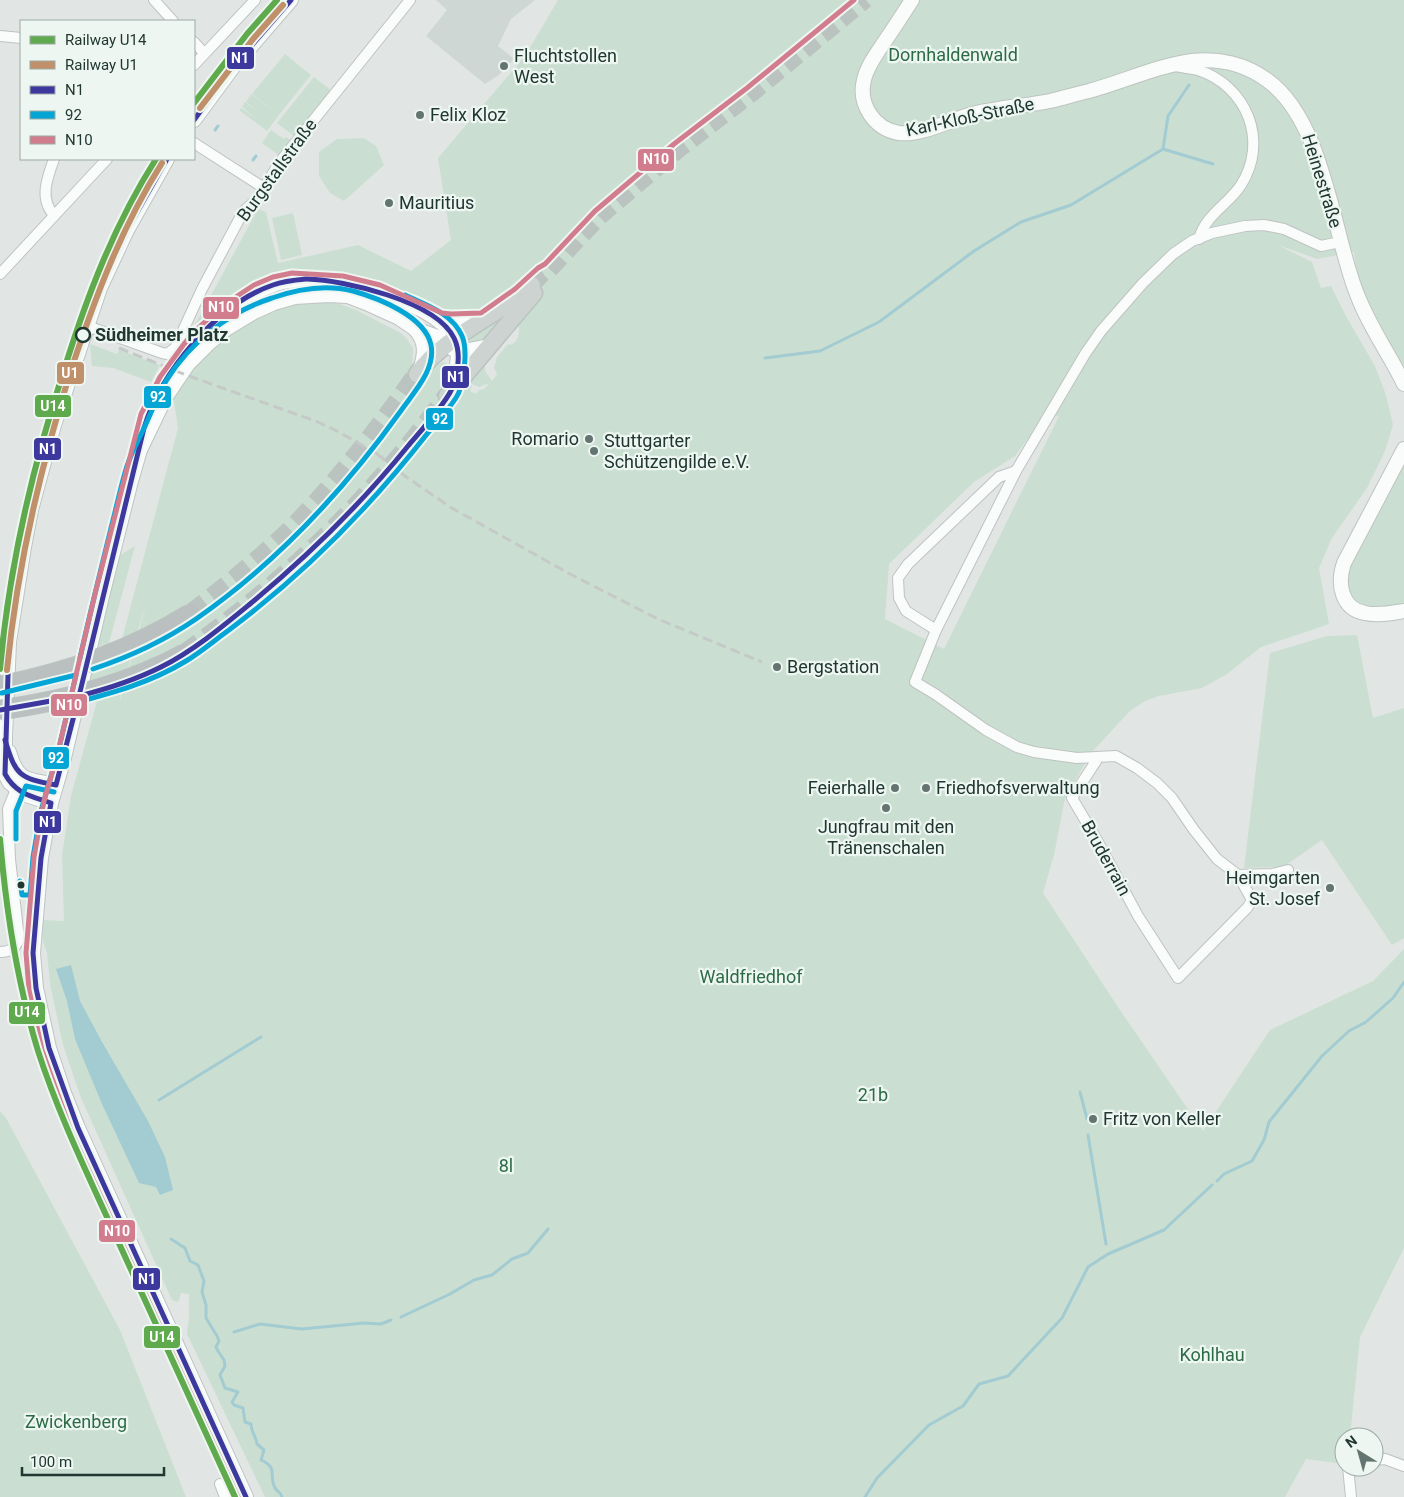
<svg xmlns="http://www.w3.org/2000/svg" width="1404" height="1497" viewBox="0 0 1404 1497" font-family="Roboto,sans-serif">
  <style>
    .built { fill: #ced7d4 }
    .green { fill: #cadfd1; fill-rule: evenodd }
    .water { fill: #a3cbd2 }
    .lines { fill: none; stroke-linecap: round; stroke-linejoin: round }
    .stream { stroke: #a3cbd2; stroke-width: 3 }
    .primary-tunnel { stroke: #bac3c0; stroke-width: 16; stroke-dasharray: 16 8; stroke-linecap: butt }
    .highway-tunnel { stroke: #bac3c0; stroke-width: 19; stroke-dasharray: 19 9; stroke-linecap: butt }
    .street-casing { stroke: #bec3c1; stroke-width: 12 }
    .secondary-casing { stroke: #bdc4c1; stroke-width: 16 }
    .primary-casing { stroke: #bbc3c1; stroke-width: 19 }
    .street { stroke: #fafbfb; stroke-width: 10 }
    .secondary { stroke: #fafbfb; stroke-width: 14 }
    .primary { stroke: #ccd3d1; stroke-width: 16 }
    .rail { stroke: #c5c9c8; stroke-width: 3; stroke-dasharray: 10 5; stroke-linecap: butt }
    .highway-bridge-casing { stroke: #bbc3c1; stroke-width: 21; stroke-linecap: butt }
    .highway-bridge { stroke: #b9c0bf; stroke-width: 19 }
    .bus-1-casing { stroke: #eef6f2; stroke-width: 9 }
    .bus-2-casing { stroke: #eef6f2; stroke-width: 9 }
    .bus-3-casing { stroke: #eef6f2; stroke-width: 9 }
    .bus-1 { stroke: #3c389e; stroke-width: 5 }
    .bus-2 { stroke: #05a6d5; stroke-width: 5 }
    .bus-3 { stroke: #d27d8e; stroke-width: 5 }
    .rail-1-casing { stroke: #eef6f2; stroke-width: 10 }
    .rail-2-casing { stroke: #eef6f2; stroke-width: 10 }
    .rail-1 { stroke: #5eaa4c; stroke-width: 6 }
    .rail-2 { stroke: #bf9069; stroke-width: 6 }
    .poi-dot { fill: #647470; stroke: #eef6f2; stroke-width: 2 }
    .stop-dot { fill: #eef6f2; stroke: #203731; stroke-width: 2.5 }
    .bus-dot { fill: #203731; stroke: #eef6f2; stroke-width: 2 }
    .labels { text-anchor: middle; stroke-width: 4.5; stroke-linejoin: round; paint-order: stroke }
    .park-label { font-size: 18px; fill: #2d6b46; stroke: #eef6f2 }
    .poi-label { font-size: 18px; fill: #203731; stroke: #eef6f2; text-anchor: start }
    .street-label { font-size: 18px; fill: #203731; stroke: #eef6f2 }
    .stop-label { font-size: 18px; font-weight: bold; fill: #203731; stroke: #eef6f2; text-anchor: start }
    .line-badge { stroke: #eef6f2; stroke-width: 2 }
    .badge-label { font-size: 14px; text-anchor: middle; font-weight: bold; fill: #fff }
  </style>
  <rect width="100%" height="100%" fill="#e1e6e4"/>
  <path class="built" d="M 436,0 L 535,0 L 511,19 L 498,46 L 513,58 L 512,61 L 499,75 L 485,84 L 426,36 L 447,10 Z"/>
  <g class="green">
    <path d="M 558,0 L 1404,0 L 1404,384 L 1360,308 L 1354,252 L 1317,259 L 1278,245 L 1312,262 L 1321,288 L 1331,286 L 1347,318 L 1375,366 L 1386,395 L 1393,425 L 1385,451 L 1367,488 L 1332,538 L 1319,568 L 1329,624 L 1261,647 L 1227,674 L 1202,688 L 1159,696 L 1145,701 L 1130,711 L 1091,753 L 1065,798 L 1054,855 L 1043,893 L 1122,1013 L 1203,1131 L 1270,1030 L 1373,981 L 1404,949 L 1404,1248 L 1360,1337 L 1350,1437 L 1344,1437 L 1344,1464 L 1306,1459 L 1285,1497 L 265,1497 L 187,1334 L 189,1316 L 189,1294 L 181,1293 L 179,1300 L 177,1302 L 172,1300 L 81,1098 L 63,1045 L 50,984 L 47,953 L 43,942 L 42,920 L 64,921 L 62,855 L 71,796 L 97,701 L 121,693 L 120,701 L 146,605 L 137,633 L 122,639 L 178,428 L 173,395 L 182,378 L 221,340 L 254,316 L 283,308 L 310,302 L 337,303 L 356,310 L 401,333 L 407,339 L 413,348 L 412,370 L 426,376 L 442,362 L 446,363 C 448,374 439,380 440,392 L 448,398 L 456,398 L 471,385 L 472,386 L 470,391 L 476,394 L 479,390 L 484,389 L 490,383 L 479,387 L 465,381 L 521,316 L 525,318 L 536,304 L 541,291 L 529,281 C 520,284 506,290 503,301 C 492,305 476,315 465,316 C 440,319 418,306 396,296 C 378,288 360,284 341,280 C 266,261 246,289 194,336 L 192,330 L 258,209 L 266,212 L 278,263 L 358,245 L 411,271 L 451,240 L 438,158 L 525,56 ZM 519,326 C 519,335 519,340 511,345 L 508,344 L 497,357 L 494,368 L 497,374 L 492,381 L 485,371 L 485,363 L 510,333 ZM 1059,416 L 944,649 L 885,619 L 889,564 L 974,482 L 1015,456 L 1044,417 ZM 186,606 L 189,622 L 177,635 L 145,651 L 150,627 ZM 175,647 L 182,648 L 184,658 C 170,677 156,681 135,689 L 142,663 Z"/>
    <path d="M 285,54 L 311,75 L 279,115 L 252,94 Z"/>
    <path d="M 314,77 L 332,91 L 295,137 L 277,123 Z"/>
    <path d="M 251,94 L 279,115 L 267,131 L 239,110 L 241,108 L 258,120 L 242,107 L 245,102 L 258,112 L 246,102 Z"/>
    <path d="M 271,130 L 284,139 L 286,137 L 292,141 L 280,156 L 262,143 Z"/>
    <path d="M 364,138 L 376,146 L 384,165 L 344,201 L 330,193 L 319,176 L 319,152 L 337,139 Z"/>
    <path d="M 293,213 L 302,255 L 281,260 L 272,218 Z"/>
    <path d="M 500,317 L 503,319 C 492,333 482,343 464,345 L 463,343 L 464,340 Z"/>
    <path d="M 90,344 L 117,354 L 119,350 L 160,365 L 151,382 L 113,368 L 92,366 Z"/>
    <path d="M 1404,449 L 1404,611 L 1351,607 L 1344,563 Z"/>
    <path d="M 135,546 L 109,643 L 95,648 L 116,558 Z"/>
    <path d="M 1357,635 L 1373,718 L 1404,708 L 1404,938 L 1392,945 L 1322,840 L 1283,867 L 1244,868 L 1270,653 L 1327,636 Z"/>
    <path d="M 131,656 L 128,670 L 88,682 L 90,672 Z"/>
    <path d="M 0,1111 L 6,1118 L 120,1330 L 186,1497 L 0,1497 Z"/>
  </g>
  <path class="water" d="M 71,965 L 80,1001 L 102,1042 L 148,1121 L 165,1157 L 173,1190 L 160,1195 L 156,1187 L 139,1183 L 102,1104 L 75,1039 L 67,1001 L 56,969 Z"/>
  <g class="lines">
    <g class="stream">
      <path d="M 215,130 L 218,126"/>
      <path d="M 1163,149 L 1168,116 L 1189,85"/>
      <path d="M 253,160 L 256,156"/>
      <path d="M 765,358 L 820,351 L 879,322 L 974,251 L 1021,222 L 1071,205 L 1163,149 L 1213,164"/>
      <path d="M 1080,1092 L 1087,1119"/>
      <path d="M 159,1100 L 261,1037"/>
      <path d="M 1088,1135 L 1106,1244"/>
      <path d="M 1217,1181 L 1224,1174 L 1252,1161 L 1264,1140 L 1269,1122 L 1322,1056 L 1349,1031 L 1366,1022 L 1393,998 L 1404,982"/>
      <path d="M 171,1239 L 185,1248 L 190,1261 L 198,1265 L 204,1281 L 202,1292 L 206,1305 L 206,1318 L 217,1336 L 219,1341 L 216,1347 L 218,1351 L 224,1360 L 225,1366 L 220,1375 L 225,1388 L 238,1392 L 232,1402 L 234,1405 L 243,1408 L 245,1422 L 251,1424 C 251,1432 256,1436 257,1444 L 264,1450 L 261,1460 C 279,1468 268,1475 275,1488 C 277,1492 281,1492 282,1497"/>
      <path d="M 401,1317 L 450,1294 L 474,1280 L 492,1275 L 512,1259 L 528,1253 L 548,1229"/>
      <path d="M 234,1332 L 260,1324 L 302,1329 L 364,1323 L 381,1324 L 391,1320"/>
      <path d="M 865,1497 L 877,1478 L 929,1425 L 963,1406 L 979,1384 L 1008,1376 L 1062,1318 L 1088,1267 L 1108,1254 L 1164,1230 L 1212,1185"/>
    </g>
    <path class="primary-tunnel" d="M 532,285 L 543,274 L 550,270 L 600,217 L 679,150 L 752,94 L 866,0"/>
    <g class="highway-tunnel">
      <path d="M 190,614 C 225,587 260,559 292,528 C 339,480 379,428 417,374"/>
      <path d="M 184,654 C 232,619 279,582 322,540 C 368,496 409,447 447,396"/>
    </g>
    <defs>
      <g id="street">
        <path d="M 154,0 L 173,21"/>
        <path d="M 0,36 L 21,38"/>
        <path d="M 194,42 L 204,53"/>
        <path d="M 194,65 L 255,0"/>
        <path d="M 1175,66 C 1183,68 1191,68 1198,70 C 1247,86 1269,141 1241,185 C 1229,204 1205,215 1199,239"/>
        <path d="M 194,143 L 264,188"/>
        <path d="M 54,159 C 47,178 39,199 54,215"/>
        <path d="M 0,274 L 107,159"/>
        <path d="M 87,326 L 162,353 L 167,354 L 175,348 L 202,289 L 243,212 L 257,199 L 280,162 L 410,0"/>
        <path d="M 936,630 L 906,611 L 899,598 L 898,578 L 908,564 L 999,477 L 1016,471"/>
        <path d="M 1098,758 L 1072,798 L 1097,840 L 1138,916 L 1178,978 L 1247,908 L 1251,902 L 1251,898 L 1238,875 L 1217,859 L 1194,830 L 1172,798 L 1157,783 L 1137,768 L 1116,756 L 1077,758 L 1034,752 L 1017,747 L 986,730 L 935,694 L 915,682 L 936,630 L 1016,471 L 1085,354 L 1101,331 L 1143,283 L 1173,254 L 1192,241 L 1212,233 L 1245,226 L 1264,225 L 1284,229 L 1321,246 L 1340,242"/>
        <path d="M 1238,875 L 1272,874 L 1288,870"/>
        <path d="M 0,952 C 10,952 16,948 19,939 L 10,859 L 8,809 L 19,782"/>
        <path d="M 1374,1460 L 1385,1459 L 1404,1466"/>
        <path d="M 1348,1467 L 1351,1497"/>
        <path d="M 220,1484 L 225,1497"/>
      </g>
      <g id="secondary">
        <path d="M 912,0 C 903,14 894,28 885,41 C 877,53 867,66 864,80 C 858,104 874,129 899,133 C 921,136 950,120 972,114 C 997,108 1024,106 1050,101 C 1063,98 1076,94 1089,91 C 1123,82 1156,66 1192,61 C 1218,58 1245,64 1267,80 C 1323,120 1332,227 1355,289 C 1367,323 1388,352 1404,384"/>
        <path d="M 194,120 L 233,67 L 291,0"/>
        <path d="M 440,320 L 450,322 L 481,321"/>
        <path d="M 415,329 C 427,342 425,355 420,370"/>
        <path d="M 181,360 C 205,328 238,297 276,284 C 317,270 433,298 454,338 C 462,354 455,374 452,390"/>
        <path d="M 1404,449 L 1344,563 C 1337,583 1341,609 1365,613 C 1377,616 1392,613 1404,611"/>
        <path d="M 9,752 C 18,783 27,779 56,785"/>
        <path d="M 51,803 L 23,794 L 10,783 L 5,774 L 5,736 L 9,642 L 24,547 L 31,510 L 54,425 L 100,288 L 127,230 L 167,159"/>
        <path d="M 246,1497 L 78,1128 L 64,1093 L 49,1048 L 36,988 L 33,953 L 41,858 L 51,803 L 64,758 L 102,596 L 131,481 L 140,450 L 165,398 L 188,364 L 209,343 L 226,329 L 254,312 L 274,303 L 295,297 L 328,295 L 348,296 L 366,303 L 399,318 L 415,329 L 435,336 L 453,349 L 464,351 L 489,346"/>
      </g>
      <g id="primary">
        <path d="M 417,374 C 446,335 496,317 532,285"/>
        <path d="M 447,396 L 534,293"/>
      </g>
    </defs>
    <use href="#street" class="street-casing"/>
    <use href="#secondary" class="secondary-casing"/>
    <use href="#primary" class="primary-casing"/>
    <use href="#street" class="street"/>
    <use href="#secondary" class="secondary"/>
    <use href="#primary" class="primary"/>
    <g class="rail">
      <path d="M 119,348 L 186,375 L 318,422 L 337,431 L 383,457"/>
      <path d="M 377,454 L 405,476 L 450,507 L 570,574 L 658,619 L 762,662"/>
    </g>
    <defs>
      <g id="highway-bridge">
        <path d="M 0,686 C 67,673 132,650 190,614"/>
        <path d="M 0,710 C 64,701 127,685 184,654"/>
      </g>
    </defs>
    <use href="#highway-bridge" class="highway-bridge-casing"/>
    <use href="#highway-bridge" class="highway-bridge"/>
    <defs>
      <g id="bus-1">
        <path d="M 194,120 L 233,67 L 291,0"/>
        <path d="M 167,159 L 127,230 L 100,288 L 54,425 L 31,510 L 9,642 L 5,774 C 16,794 31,796 51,803 L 41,858 L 33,953 L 36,988 L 49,1048 L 78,1128 L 246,1497"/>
        <path d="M 307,279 C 344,280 436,301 454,338 C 461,352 458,371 453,386 C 449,400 419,433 408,446 C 361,504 308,556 250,604 C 222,627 193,651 161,667 C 135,680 107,689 79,696 L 144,428 C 161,372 217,304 273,285 C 284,281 296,280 307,279 Z"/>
        <path d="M 0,710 L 79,696"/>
        <path d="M 5,740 C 16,776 19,778 56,785 L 79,696"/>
      </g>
      <g id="bus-2">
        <path d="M 80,658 C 90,613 101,569 112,524 C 117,505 121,485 127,466 C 132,451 139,439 145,426 C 152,411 158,395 166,381 C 190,342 229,312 272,298 C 297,289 326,284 353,291 C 378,298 425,316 431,345 C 436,370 413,393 400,412 C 344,490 275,564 196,619 C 164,641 129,657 93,669"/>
        <path d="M 2,693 L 76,675 L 59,748 L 41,811 L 33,857 L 30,895 L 22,895 L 20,881"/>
        <path d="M 59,707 C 103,695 147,685 186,661 C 201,652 215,640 229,630 C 304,574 370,507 427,434 C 435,424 455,403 459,392 C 464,378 468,350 462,336 C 452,313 426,305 405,295"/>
        <path d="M 16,839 L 16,811 L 26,786 L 54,792"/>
      </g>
      <path id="bus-3" d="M 238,1497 L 71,1131 L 42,1050 L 29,990 L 26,953 L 34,857 L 44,801 L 57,756 L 95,594 L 141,414 L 160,377 L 184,344 L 198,328 L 225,304 L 254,285 L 273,277 L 292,273 L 343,276 L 380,285 L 442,313 L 451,314 L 481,313 L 515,289 L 538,268 L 545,264 L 595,211 L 674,144 L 747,88 L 854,0"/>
    </defs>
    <use href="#bus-1" class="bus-1-casing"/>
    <use href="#bus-2" class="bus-2-casing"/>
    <use href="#bus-3" class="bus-3-casing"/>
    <use href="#bus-1" class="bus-1"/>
    <use href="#bus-2" class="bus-2"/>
    <use href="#bus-3" class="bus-3"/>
    <defs>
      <g id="rail-1">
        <path d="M 194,103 L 247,34 L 277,0"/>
        <path d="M 0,669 C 9,567 32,468 64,370 C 87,296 114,225 156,159"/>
        <path d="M 0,839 C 6,911 17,982 38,1051 C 59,1116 89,1177 117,1239 C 156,1325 196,1411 235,1497"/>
      </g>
      <g id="rail-2">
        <path d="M 200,108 L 253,39 L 283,5"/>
        <path d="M 7,670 C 17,567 40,468 71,370 C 95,298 121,228 162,163"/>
      </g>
    </defs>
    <use href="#rail-1" class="rail-1-casing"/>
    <use href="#rail-2" class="rail-2-casing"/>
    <use href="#rail-1" class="rail-1"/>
    <use href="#rail-2" class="rail-2"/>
  </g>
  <g class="poi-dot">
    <circle cx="504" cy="66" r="5"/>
    <circle cx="420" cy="115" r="5"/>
    <circle cx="389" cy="203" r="5"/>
    <circle cx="589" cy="439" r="5"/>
    <circle cx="594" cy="451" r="5"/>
    <circle cx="777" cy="667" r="5"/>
    <circle cx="895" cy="788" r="5"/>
    <circle cx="926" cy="788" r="5"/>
    <circle cx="886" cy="808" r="5"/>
    <circle cx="1330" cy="888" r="5"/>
    <circle cx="1093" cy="1119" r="5"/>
  </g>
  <circle class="stop-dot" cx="83" cy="335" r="7"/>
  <circle class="bus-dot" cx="21" cy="885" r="4.5"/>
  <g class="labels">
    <g class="park-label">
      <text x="953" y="61">Dornhaldenwald</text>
      <text x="751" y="983">Waldfriedhof</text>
      <text x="873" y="1101">21b</text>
      <text x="506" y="1172">8l</text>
      <text x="1212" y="1361">Kohlhau</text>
      <text x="76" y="1428">Zwickenberg</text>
    </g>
    <g class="poi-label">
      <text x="514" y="62">Fluchtstollen<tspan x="514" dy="21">West</tspan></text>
      <text x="430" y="121">Felix Kloz</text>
      <text x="399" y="209">Mauritius</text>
      <text x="579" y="445" text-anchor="end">Romario</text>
      <text x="604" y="447">Stuttgarter<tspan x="604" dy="21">Schützengilde e.V.</tspan></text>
      <text x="787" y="673">Bergstation</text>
      <text x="885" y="794" text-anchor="end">Feierhalle</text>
      <text x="936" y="794">Friedhofsverwaltung</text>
      <text x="886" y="833" text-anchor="middle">Jungfrau mit den<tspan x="886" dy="21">Tränenschalen</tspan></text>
      <text x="1320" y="884" text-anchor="end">Heimgarten<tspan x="1320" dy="21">St. Josef</tspan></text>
      <text x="1103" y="1125">Fritz von Keller</text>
    </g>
    <g class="street-label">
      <text transform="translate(970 117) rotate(-12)" y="6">Karl-Kloß-Straße</text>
      <text transform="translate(277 170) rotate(-54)" y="6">Burgstallstraße</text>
      <text transform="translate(1322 181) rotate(73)" y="6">Heinestraße</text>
      <text transform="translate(1106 858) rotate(61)" y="6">Bruderrain</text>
    </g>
    <g class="stop-label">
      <text x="95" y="341">Südheimer Platz</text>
    </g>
  </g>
  <g class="line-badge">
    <rect x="226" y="46" width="29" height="24" rx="5" fill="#3c389e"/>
    <rect x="637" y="148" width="38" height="24" rx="5" fill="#d27d8e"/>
    <rect x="202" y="296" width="38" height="24" rx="5" fill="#d27d8e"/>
    <rect x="56" y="361" width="29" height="24" rx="5" fill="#bf9069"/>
    <rect x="441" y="365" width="29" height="24" rx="5" fill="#3c389e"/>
    <rect x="143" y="385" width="29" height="24" rx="5" fill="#05a6d5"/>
    <rect x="34" y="394" width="38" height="24" rx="5" fill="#5eaa4c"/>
    <rect x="425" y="407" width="29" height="24" rx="5" fill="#05a6d5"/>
    <rect x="33" y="437" width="29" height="24" rx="5" fill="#3c389e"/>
    <rect x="50" y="693" width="38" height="24" rx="5" fill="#d27d8e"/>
    <rect x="42" y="746" width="28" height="24" rx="5" fill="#05a6d5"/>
    <rect x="33" y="810" width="29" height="24" rx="5" fill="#3c389e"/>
    <rect x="8" y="1001" width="38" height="24" rx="5" fill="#5eaa4c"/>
    <rect x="98" y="1219" width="38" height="24" rx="5" fill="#d27d8e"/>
    <rect x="132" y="1267" width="29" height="24" rx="5" fill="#3c389e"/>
    <rect x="143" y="1325" width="38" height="24" rx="5" fill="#5eaa4c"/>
  </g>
  <g class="badge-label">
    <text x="240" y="63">N1</text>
    <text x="656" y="164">N10</text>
    <text x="221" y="312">N10</text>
    <text x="70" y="378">U1</text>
    <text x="456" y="382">N1</text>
    <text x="158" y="402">92</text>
    <text x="53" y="411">U14</text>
    <text x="440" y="424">92</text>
    <text x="48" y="454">N1</text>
    <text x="69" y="710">N10</text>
    <text x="56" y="763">92</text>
    <text x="48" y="827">N1</text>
    <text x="27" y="1017">U14</text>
    <text x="117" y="1236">N10</text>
    <text x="147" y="1284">N1</text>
    <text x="162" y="1342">U14</text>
  </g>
  <rect x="20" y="20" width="175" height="140" fill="#eef6f2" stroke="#9caaa5"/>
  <rect x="30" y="36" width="25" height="8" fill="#5eaa4c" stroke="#9caaa5"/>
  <text x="65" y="45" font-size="15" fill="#203731">Railway U14</text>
  <rect x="30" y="61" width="25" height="8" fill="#bf9069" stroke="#9caaa5"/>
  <text x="65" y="70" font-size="15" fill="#203731">Railway U1</text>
  <rect x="30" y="86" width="25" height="8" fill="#3c389e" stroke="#9caaa5"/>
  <text x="65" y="95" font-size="15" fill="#203731">N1</text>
  <rect x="30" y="111" width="25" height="8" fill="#05a6d5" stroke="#9caaa5"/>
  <text x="65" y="120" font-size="15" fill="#203731">92</text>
  <rect x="30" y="136" width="25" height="8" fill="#d27d8e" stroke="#9caaa5"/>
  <text x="65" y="145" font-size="15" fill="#203731">N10</text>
  <g transform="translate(1359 1452) rotate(323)"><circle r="24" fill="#eef6f2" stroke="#9caaa5"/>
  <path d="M0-4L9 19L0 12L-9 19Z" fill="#647470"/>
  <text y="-8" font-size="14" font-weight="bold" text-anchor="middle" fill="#203731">N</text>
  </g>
  <path d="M22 1467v8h142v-8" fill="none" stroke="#203731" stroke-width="2.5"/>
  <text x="30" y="1467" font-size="15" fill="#203731" stroke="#eef6f2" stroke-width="4" paint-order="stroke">100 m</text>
</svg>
